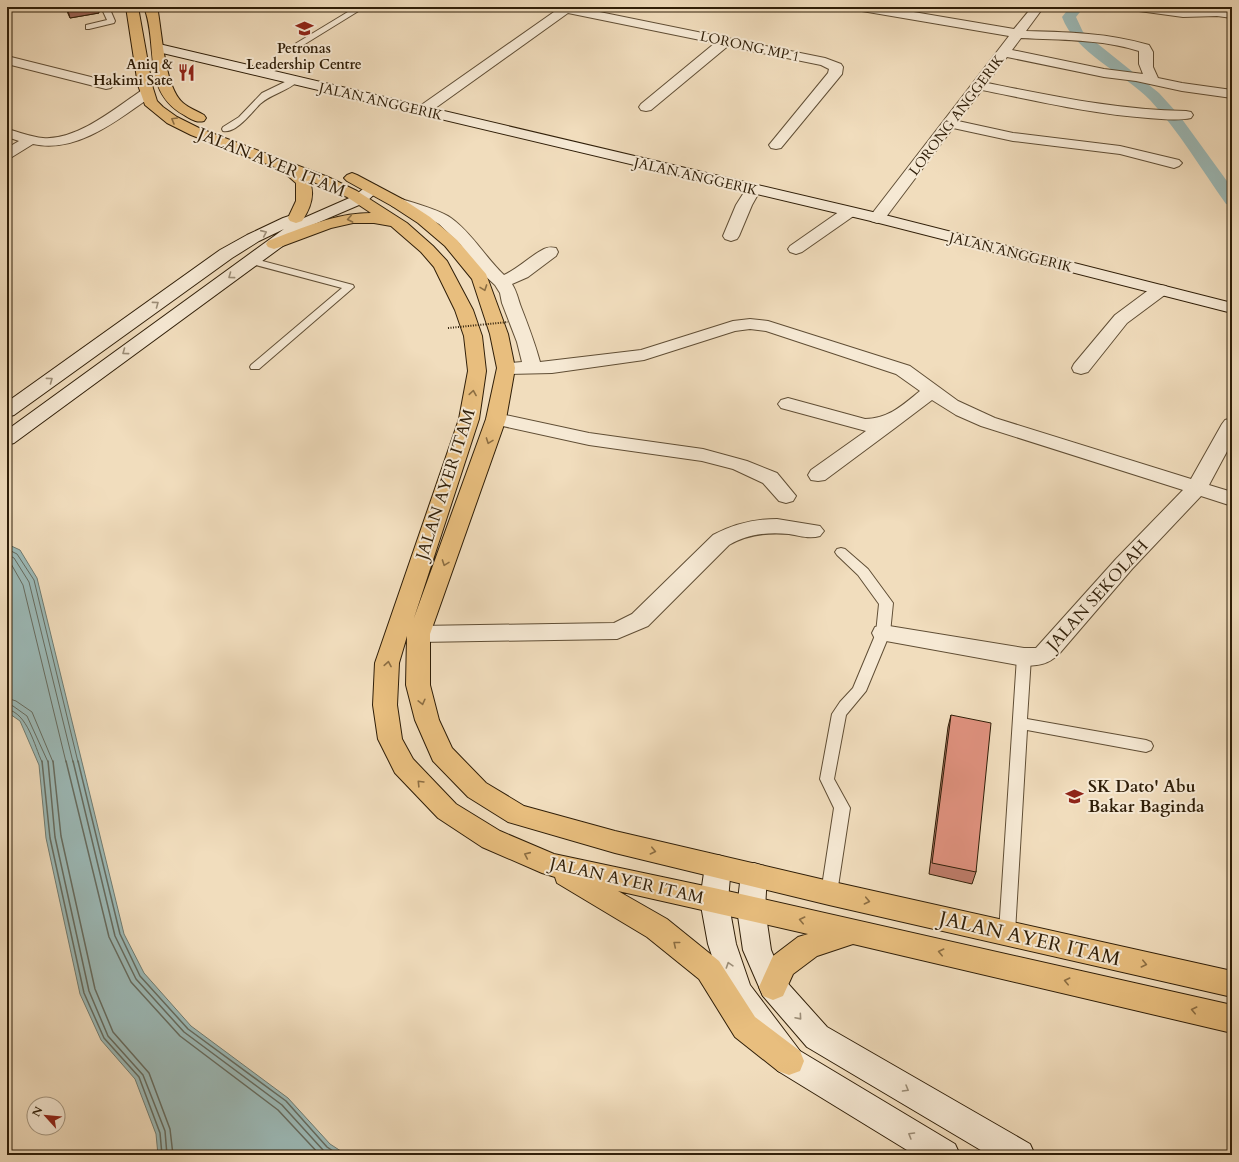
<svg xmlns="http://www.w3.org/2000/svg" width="1239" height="1162" viewBox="0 0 1239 1162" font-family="Cardo,serif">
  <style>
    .water { fill: #9cbab8; stroke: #707c72 }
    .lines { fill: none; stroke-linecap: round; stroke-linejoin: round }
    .shore-far1 { stroke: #666c60; stroke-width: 1 }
    .shore { stroke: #666c60; stroke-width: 1.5 }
    .canal { fill: #9cbab8; fill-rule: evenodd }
    .lane-casing { stroke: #604e35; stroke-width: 2 }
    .street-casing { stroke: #604e35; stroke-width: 2 }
    .secondary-casing { stroke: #2f1e08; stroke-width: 2 }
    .primary-casing { stroke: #2f1e08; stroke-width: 2 }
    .lane { fill: #f6e9d4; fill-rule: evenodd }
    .street { fill: #f6e9d4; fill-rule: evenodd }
    .secondary { fill: #f6e9d4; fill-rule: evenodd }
    .primary { fill: #e8be7e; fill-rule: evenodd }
    .path-bridge { stroke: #2f1e08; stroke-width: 2; stroke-dasharray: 1 1.5; stroke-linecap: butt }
    .wall { fill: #c17e6d; stroke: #2f1e08 }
    .shaded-wall { fill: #9d6659; stroke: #2f1e08 }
    .building { fill: #e0927f; stroke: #2f1e08 }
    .oneway { stroke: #8c6e43 }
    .oneway2 { stroke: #9c8e78 }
    .labels { text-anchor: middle; stroke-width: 4; stroke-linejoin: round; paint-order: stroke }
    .far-street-label { font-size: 14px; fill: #2f1e08; stroke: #f6e9d4 }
    .far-poi-label { font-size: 14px; font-weight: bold; fill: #2f1e08; stroke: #f6e9d4 }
    .street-label { font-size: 17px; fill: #2f1e08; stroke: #f6e9d4 }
    .poi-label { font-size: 17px; font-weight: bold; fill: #2f1e08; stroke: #f6e9d4; text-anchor: start }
    .near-street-label { font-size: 20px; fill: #2f1e08; stroke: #f6e9d4 }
  </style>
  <rect width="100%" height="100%" fill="#f1ddbd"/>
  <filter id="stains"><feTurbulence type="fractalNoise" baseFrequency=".005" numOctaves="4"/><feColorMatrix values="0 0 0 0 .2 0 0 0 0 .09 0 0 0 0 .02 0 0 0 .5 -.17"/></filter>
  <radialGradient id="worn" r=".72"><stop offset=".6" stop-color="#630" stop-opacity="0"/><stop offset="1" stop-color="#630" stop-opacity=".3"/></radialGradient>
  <path class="water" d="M 7,544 L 20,550 L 37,578 L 124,934 L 144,973 L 191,1026 L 288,1098 L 330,1144 L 347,1155 L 158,1155 L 156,1134 L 135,1079 L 101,1040 L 80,994 L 46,838 L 39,765 L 20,721 L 7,712 Z"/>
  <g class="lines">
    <g class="shore-far1">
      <path d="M 7,549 L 17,554 L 34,580 L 78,762"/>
      <path d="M 7,554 L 14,558 L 29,582 L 73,762"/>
      <path d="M 7,561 L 10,562 L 23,585 L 66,762"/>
      <path d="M 7,698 L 16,701 L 32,712 L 53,762"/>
      <path d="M 7,704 L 13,706 L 27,716 L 48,762"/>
      <path d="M 7,709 C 28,714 34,745 42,762"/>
    </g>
    <g class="shore">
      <path d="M 42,761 L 50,838 L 84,993 L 104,1038 L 139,1077 L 160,1133 L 162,1155"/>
      <path d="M 48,761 L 55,837 L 89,991 L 108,1036 L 143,1075 L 165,1131 L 167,1155"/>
      <path d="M 53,761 L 61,836 L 95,989 L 113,1032 L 149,1073 L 170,1129 L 173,1155"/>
      <path d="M 66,761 L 109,937 L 131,982 L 180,1036 L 278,1110 L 320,1155"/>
      <path d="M 73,761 L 115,936 L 136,979 L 184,1032 L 282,1105 L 323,1150 L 330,1155"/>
      <path d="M 78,761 L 120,934 L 140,976 L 188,1029 L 286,1101 L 327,1147 L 339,1155"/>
    </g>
    <path class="canal" d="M 1070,7 L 1084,7 L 1076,17 L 1083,32 L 1159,93 L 1179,115 L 1232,188 L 1232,205 L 1226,204 C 1201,169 1179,131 1150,100 C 1124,73 1075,53 1062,17 Z"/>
    <defs>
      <g id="lane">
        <path d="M 101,7 L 109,7 L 115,21 L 114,23 L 89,29 L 86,29 L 86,25 L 107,20 Z"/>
        <path d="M 356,7 L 365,7 L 292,52 L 286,52 L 285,50 Z"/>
        <path d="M 291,79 L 297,79 L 298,81 C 288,91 271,94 260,104 C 252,112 236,134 223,131 L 222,129 L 223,127 L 239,117 L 262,93 Z"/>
        <path d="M 251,258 L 353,285 L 354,287 L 259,369 L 251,369 L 250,367 L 251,365 L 342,288 L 248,263 L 246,261 L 248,259 Z"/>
        <path d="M 841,548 L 845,549 L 868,569 L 893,603 L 890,633 L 866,691 L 846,715 L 834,779 L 850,808 L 837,893 L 835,898 L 829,900 L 823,898 L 821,893 L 834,808 L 820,779 L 832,714 L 840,702 L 853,688 L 876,633 L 879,604 L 858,575 L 837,555 L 835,552 L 837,549 Z"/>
        <path d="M 1024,652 L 1029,653 L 1031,657 L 1027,719 L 1146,740 L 1151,742 L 1153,746 L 1151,750 L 1146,752 L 1027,730 L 1015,932 L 1013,937 L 1007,939 L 1001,937 L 999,932 L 1017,657 L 1019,653 Z"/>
      </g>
      <g id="street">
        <path d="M 561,7 L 575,7 L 825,58 L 841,64 L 843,67 L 842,74 L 781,148 L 776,149 L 771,148 L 769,145 L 828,73 L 829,69 L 821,65 L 728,46 L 651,110 L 646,111 L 641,110 L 639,107 L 641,104 L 715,43 L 568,13 L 427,114 L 422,115 L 417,114 L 415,111 L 417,108 Z"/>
        <path d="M 856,7 L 884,7 L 1014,29 L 1028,12 L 1022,7 L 1038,7 L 1040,12 L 1026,31 C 1068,32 1109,33 1149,45 L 1153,52 L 1153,67 L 1158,78 L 1182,83 L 1232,90 L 1232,98 L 1182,91 L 1136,81 L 1104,77 L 1007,57 L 987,83 C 1053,96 1118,110 1186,111 L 1191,112 L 1193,115 L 1191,118 C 1178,121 1162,119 1148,118 C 1092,114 1037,101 982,90 L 958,121 L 1013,133 L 1120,146 L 1179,160 L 1182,163 L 1179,166 L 1174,168 L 1120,154 L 1013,141 L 953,128 L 883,221 L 877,223 L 871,221 L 869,218 L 871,215 L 1009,36 L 862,11 L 858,10 ZM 1021,38 C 1060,40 1101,39 1139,51 L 1139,64 L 1143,74 L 1104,69 L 1012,50 Z"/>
        <path d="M 1133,7 C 1150,7 1166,8 1182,9 C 1199,10 1215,8 1232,10 L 1232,18 L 1217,16 L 1183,17 L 1139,11 L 1135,10 Z"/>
        <path d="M 7,56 L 111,82 L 113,85 L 111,88 L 106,89 L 7,64 Z"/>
        <path d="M 147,89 L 152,90 L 154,93 L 152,96 C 119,119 77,154 33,144 L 12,157 L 7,158 L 7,148 L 19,141 L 7,137 L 7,129 C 19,132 31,137 43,138 C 76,141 116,108 142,90 Z"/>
        <path d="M 753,184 L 758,186 L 761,189 L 752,205 L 739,236 L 737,239 L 731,241 L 725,239 L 723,236 L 736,205 L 748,186 Z"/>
        <path d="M 398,198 C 411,202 440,210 451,218 C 472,233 485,257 504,275 C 519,268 530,256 544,249 C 548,247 551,247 556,248 L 558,252 L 556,256 L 528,277 L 512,284 C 517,292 518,299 521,307 C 528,325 535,343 540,362 L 641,350 L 733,321 L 750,319 L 768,321 L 910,366 L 958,401 L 995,418 L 1191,479 L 1222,424 L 1225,420 L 1232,418 L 1232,442 L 1209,485 L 1232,492 L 1232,506 L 1201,496 L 1132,569 L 1059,654 C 1047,665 1040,665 1024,666 L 875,639 L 872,633 L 875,627 L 883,625 L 1024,648 L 1036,648 L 1116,559 L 1183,490 L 981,426 L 956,415 L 932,400 L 895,428 L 825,480 L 818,481 L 811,480 L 808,475 L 811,470 L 866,431 L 781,408 L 778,404 L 781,400 L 788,398 L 865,419 C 888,419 903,405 920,391 L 896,374 L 766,331 L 750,329 L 735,331 L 644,360 L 552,373 L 506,374 L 499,372 L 497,368 L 499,364 L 522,362 L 517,342 L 502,303 L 500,293 L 495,285 L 481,272 L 460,244 L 439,224 L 432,220 L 392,206 L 390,203 L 392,200 Z"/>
        <path d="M 849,207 L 855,209 L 857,212 L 855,215 L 802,252 L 796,254 L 790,252 L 788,249 L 790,246 L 843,209 Z"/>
        <path d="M 1160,285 L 1166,286 L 1169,290 L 1166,294 L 1127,323 L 1088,372 L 1081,374 L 1074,372 L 1072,368 L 1074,364 L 1115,315 L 1154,286 Z"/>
        <path d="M 496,413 L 589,433 L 703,449 L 747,461 L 777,473 L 796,496 L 793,501 L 786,503 L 779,501 L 763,483 L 733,469 L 702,461 L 589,445 L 489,423 L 486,419 L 489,415 Z"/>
        <path d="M 777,519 L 820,526 L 824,531 L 820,536 C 810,539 800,536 789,534 C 767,532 748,534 729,545 L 648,626 L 617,639 L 419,642 L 411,640 L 408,634 L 411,628 L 419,626 L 614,623 L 632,614 L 713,535 C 734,524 754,519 777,519 Z"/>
      </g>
      <g id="secondary">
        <path d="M 159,44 L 877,213 L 1232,303 L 1232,313 L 875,222 L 154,51 L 152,48 L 154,45 Z"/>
        <path d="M 372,184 L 377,186 L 380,189 L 366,202 L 310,226 L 14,443 L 7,445 L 7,430 L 284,229 L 259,241 L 232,258 L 14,415 L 7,417 L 7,402 L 220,250 L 247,235 L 283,218 L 289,216 L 295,218 L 297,221 L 354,196 L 367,186 Z"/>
        <path d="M 718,855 L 727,858 L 731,866 L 728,900 L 736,944 L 750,985 L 800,1051 L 955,1144 L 960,1155 L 915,1155 L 778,1071 L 728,1001 L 724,992 L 708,944 L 700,900 L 705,866 L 709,858 Z"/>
        <path d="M 754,863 L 764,866 L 767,874 L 765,909 L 771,950 L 783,978 L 827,1027 L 1030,1144 L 1035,1155 L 989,1155 L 807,1047 L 763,996 L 743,950 L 737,909 L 741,874 L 744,866 Z"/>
      </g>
      <g id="primary">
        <path d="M 126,7 L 138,7 L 152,85 L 157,101 L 163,107 L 177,117 L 201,129 L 328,177 L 357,191 L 407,223 L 433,246 L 447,261 L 473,310 L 482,336 L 486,371 L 479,419 L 414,618 L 486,419 L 497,368 L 490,334 L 472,279 L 445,246 L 418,223 L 392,206 L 347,181 L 344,178 L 347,175 L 352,173 L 357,175 L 404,200 L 430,217 L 457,240 L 486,274 L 508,334 L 515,368 L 506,419 L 430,634 L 430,685 L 439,720 L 452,748 L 486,783 L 524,806 L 615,831 L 829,881 L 1232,971 L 1232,997 L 829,905 L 615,853 L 508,822 L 468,797 L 433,761 L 415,720 L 406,685 L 407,636 L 399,663 L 397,705 L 402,739 L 413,759 L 456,804 L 500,831 L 554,854 L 714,888 L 1232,1005 L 1232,1033 L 853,944 L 817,956 L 793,974 L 783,996 L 773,1000 L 763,996 L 759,987 L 773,956 L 798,937 L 808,934 L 618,891 L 667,919 L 719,961 L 755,1017 L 800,1051 L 804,1061 L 800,1071 L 789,1075 L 778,1071 L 735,1037 L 699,979 L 647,937 L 557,883 L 555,877 L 542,873 L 482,847 L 438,818 L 395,773 L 378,739 L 373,705 L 375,663 L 459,419 L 468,371 L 464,336 L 455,310 L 434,267 L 421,252 L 391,226 L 374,223 L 353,223 L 331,228 L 280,247 L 274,249 L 268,247 L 266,244 L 268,241 C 302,228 335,213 371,213 L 347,197 L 309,180 C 316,194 310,209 302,221 L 296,223 L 290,221 L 288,218 L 296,201 L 296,183 L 280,169 L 191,135 L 167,123 L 145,105 L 138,85 Z"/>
        <path d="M 144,7 L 156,7 L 158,12 C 162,35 165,88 183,103 C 189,108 197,111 204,115 L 206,118 L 204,121 C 196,123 191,119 184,115 C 141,91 159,46 144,7 Z"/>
      </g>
    </defs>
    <use href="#lane" class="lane-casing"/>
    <use href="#street" class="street-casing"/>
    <use href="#secondary" class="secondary-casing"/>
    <use href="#primary" class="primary-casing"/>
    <use href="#lane" class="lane"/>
    <use href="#street" class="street"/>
    <use href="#secondary" class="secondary"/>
    <use href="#primary" class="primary"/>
    <path class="path-bridge" d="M 448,328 L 508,322"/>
  </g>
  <g class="wall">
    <path d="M 65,7 L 97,7 L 99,13 L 70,18 Z"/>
    <path d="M 951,715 L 976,872 L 972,884 L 929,874 L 948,727 Z"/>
  </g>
  <path class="shaded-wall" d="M 67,7 L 97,7 L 99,13 L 70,18 Z"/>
  <path class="building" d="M 951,715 L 991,723 L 976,872 L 932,863 Z"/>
  <defs><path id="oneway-chevron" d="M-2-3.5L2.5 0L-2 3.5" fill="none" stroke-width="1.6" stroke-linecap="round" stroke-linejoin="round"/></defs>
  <g class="oneway">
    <use href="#oneway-chevron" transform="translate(174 120) rotate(-150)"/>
    <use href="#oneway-chevron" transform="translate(350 219) rotate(169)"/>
    <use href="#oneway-chevron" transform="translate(484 288) rotate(70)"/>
    <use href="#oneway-chevron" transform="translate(473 393) rotate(-81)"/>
    <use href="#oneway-chevron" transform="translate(489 441) rotate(110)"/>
    <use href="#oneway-chevron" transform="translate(445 563) rotate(110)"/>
    <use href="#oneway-chevron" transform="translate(388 664) rotate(-80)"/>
    <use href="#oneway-chevron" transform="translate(422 702) rotate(76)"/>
    <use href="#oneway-chevron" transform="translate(420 783) rotate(-134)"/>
    <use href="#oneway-chevron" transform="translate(653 851) rotate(13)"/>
    <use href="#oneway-chevron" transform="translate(527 855) rotate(-156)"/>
    <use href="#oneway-chevron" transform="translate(867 901) rotate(12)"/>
    <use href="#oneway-chevron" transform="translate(802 920) rotate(-167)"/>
    <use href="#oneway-chevron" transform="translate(676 944) rotate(-141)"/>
    <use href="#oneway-chevron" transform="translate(941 952) rotate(-167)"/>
    <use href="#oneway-chevron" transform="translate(1144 964) rotate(13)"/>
    <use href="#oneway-chevron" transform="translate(1067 981) rotate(-167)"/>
    <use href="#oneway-chevron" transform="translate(1194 1010) rotate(-167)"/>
  </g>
  <g class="oneway2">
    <use href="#oneway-chevron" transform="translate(264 233) rotate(-24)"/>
    <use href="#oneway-chevron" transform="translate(231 276) rotate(144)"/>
    <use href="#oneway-chevron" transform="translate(156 304) rotate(-36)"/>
    <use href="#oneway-chevron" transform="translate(125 352) rotate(144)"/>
    <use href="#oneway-chevron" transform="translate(50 380) rotate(-36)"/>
    <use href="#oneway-chevron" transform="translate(729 965) rotate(-108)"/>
    <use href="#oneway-chevron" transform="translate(799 1017) rotate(49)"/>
    <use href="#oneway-chevron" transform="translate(906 1089) rotate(30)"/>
    <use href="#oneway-chevron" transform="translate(911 1135) rotate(-149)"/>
  </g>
  <defs>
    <symbol id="university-bare" viewBox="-9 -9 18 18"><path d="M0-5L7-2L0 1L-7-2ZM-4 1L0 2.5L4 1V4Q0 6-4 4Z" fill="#8f2418" stroke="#f6e9d4" stroke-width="2.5" paint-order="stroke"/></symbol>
    <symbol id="restaurant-bare" viewBox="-9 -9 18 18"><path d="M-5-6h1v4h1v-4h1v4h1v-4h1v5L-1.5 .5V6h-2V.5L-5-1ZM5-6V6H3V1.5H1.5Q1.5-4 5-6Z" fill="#8f2418" stroke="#f6e9d4" stroke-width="2.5" paint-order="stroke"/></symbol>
    <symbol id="school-bare" viewBox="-9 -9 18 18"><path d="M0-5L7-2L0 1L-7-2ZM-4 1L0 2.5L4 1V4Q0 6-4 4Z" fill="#8f2418" stroke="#f6e9d4" stroke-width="2.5" paint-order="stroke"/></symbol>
  </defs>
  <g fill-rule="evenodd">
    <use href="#university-bare" x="292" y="16" width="25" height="25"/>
    <use href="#restaurant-bare" x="174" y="60" width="25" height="25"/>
    <use href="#school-bare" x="1062" y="784" width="25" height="25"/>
  </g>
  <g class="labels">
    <g class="far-street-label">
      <text transform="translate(750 46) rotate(12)" y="5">LORONG MP 1</text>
      <text transform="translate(381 101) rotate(13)" y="5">JALAN ANGGERIK</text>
      <text transform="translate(956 115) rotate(-53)" y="5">LORONG ANGGERIK</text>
      <text transform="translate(696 176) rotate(13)" y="5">JALAN ANGGERIK</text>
      <text transform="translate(1011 252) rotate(14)" y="5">JALAN ANGGERIK</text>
    </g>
    <g class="far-poi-label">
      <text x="304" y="53">Petronas<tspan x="304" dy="16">Leadership Centre</tspan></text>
      <text x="173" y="69" text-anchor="end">Aniq &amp;<tspan x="173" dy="16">Hakimi Sate</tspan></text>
    </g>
    <g class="street-label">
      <text transform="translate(272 162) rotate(22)" y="6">JALAN AYER ITAM</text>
      <text transform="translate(445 484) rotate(-72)" y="6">JALAN AYER ITAM</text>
      <text transform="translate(1097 595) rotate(-48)" y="6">JALAN SEKOLAH</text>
      <text transform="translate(627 880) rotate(13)" y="6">JALAN AYER ITAM</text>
    </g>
    <g class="poi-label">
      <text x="1088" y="792">SK Dato' Abu<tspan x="1088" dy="20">Bakar Baginda</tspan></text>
    </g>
    <g class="near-street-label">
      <text transform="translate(1030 938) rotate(13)" y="7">JALAN AYER ITAM</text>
    </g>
  </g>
  <rect width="1239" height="1162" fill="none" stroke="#f1ddbd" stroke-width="24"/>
  <rect x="8" y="8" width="1223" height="1146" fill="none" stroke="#2f1e08" stroke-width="2"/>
  <rect x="12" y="12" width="1215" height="1138" fill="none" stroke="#2f1e08"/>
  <g transform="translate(46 1116) rotate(297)"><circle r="19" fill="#f6e9d4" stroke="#a69882"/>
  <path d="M0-3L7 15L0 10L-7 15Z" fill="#8f2418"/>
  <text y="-6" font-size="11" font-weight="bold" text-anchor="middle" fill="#2f1e08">N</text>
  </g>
  <rect width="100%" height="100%" filter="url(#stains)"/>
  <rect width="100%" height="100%" fill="url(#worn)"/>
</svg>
